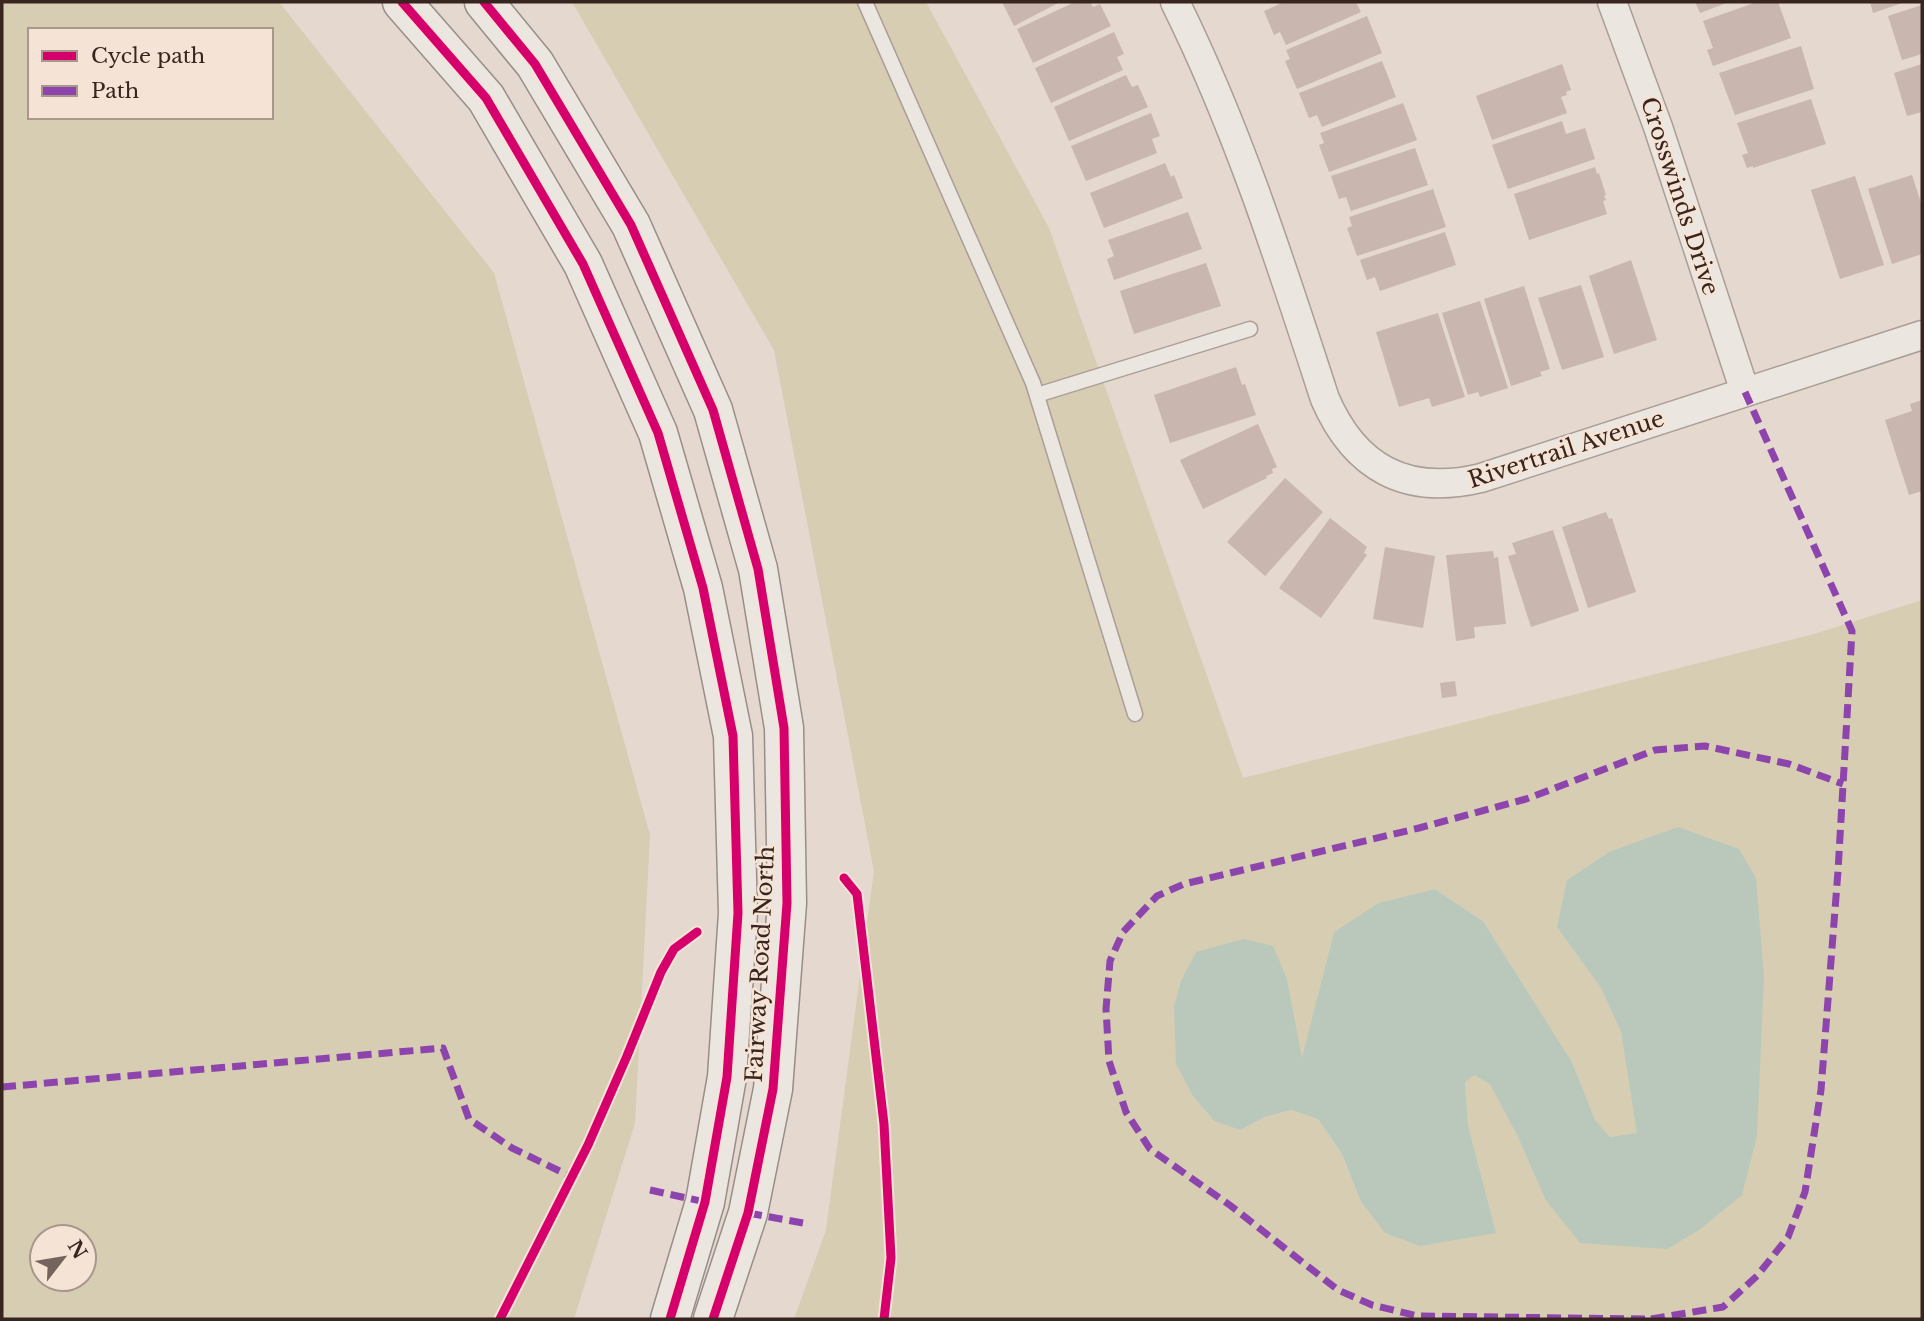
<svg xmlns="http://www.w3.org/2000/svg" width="1924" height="1321" viewBox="0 0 1924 1321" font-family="'Libre Baskerville',serif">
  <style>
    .green { fill: #d6cdb2; fill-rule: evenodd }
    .water { fill: #b9c8bb }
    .building { fill: #c8b6af }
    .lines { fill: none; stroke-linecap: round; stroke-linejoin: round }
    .lane-casing { stroke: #aa9e97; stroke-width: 17 }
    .street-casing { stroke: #aa9e97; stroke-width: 31 }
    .secondary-casing { stroke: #998d88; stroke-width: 41 }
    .lane { stroke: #ece6e0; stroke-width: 14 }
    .street { stroke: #ece6e0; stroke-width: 28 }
    .secondary { stroke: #ece6e0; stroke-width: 38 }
    .quiet { stroke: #8e44ad; stroke-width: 7; stroke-dasharray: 14 7; stroke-linecap: butt }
    .cycleway-casing { stroke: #f5e3d5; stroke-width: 13 }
    .cycleway { stroke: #d6006c; stroke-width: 9 }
    .labels { text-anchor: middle; stroke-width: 5; stroke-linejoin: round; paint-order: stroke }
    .street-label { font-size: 23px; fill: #39251f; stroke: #f5e3d5 }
  </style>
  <rect width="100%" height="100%" fill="#e4d8cf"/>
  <g class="green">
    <path d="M 2,2 L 279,2 L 494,273 L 650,835 L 635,1123 L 574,1319 L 2,1319 ZM 30,30 L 271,30 L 271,117 L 30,117 ZM 42,1237 L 84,1237 L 84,1279 L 42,1279 Z"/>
    <path d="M 572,2 L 926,2 L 1049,228 L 1243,778 L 1814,634 L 1922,600 L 1922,1319 L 794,1319 L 826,1230 L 874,871 L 774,350 ZM 1435,889 L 1483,921 L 1572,1062 L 1595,1120 L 1610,1137 L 1638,1133 L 1621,1032 L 1601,988 L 1557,927 L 1757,1136 L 1545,1199 L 1517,1135 L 1490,1083 L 1474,1075 L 1465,1082 L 1468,1125 L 1496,1233 L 1360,1201 L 1342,1154 L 1318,1119 L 1291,1110 L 1265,1117 L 1240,1130 L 1214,1121 L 1193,1096 L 1287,979 L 1302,1060 L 1334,932 Z"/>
  </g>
  <path class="water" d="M 1678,827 L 1739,849 L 1756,878 L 1764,976 L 1757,1136 L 1742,1195 L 1699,1230 L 1667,1249 L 1580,1243 L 1545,1199 L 1517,1135 L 1490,1084 L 1474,1075 L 1465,1082 L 1468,1125 L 1496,1233 L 1420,1246 L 1385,1233 L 1360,1200 L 1342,1154 L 1318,1119 L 1291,1110 L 1265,1117 L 1240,1130 L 1214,1121 L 1193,1096 L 1176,1064 L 1174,1006 L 1181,981 L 1196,952 L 1244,939 L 1273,946 L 1287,979 L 1302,1058 L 1334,932 L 1379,903 L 1435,889 L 1483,921 L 1572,1062 L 1595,1120 L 1610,1137 L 1637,1133 L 1621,1032 L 1601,988 L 1557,927 L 1567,880 L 1609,852 Z"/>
  <g class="building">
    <path d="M 1002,2 L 1060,2 L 1014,26 Z"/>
    <path d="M 1075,2 L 1090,2 L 1093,7 L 1100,4 L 1111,26 L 1033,63 L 1017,29 Z"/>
    <path d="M 1284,2 L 1356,2 L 1361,12 L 1286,45 L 1280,32 L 1274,35 L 1264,11 Z"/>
    <path d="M 1695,2 L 1729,2 L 1700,13 Z"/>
    <path d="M 1757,2 L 1778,2 L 1791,38 L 1713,66 L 1707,50 L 1713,48 L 1703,21 Z"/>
    <path d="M 1870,2 L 1905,2 L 1873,13 Z"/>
    <path d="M 1922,5 L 1922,54 L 1902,60 L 1888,16 Z"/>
    <path d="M 1367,16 L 1382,53 L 1297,89 L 1285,61 L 1290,59 L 1286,50 Z"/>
    <path d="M 1114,32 L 1124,54 L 1117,57 L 1123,70 L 1051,103 L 1035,68 Z"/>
    <path d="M 1801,46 L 1814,89 L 1735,115 L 1719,73 Z"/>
    <path d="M 1382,61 L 1396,97 L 1322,127 L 1317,115 L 1309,118 L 1299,93 Z"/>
    <path d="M 1562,64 L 1571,90 L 1566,92 L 1567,95 L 1561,97 L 1567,113 L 1492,140 L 1476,96 Z"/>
    <path d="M 1922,64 L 1922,112 L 1907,116 L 1894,73 Z"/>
    <path d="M 1126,75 L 1132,87 L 1138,85 L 1148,107 L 1069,141 L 1054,107 Z"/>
    <path d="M 1811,99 L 1826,144 L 1753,168 L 1753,166 L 1747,168 L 1742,155 L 1748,153 L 1737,123 Z"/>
    <path d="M 1403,103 L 1417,140 L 1329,172 L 1319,145 L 1324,143 L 1320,133 Z"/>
    <path d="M 1151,113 L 1160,136 L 1152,139 L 1157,153 L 1086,181 L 1071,146 Z"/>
    <path d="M 1562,121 L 1566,134 L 1585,128 L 1595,159 L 1508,189 L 1492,145 Z"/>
    <path d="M 1415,148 L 1428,185 L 1351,211 L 1346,197 L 1339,199 L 1331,176 Z"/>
    <path d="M 1165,163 L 1171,177 L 1174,175 L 1183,198 L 1104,228 L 1090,193 Z"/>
    <path d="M 1595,167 L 1597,174 L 1599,173 L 1606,195 L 1604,196 L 1606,200 L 1603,201 L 1607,214 L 1529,240 L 1514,194 Z"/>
    <path d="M 1912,175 L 1922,206 L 1922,254 L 1892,264 L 1868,189 Z"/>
    <path d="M 1855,176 L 1884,265 L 1840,279 L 1811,190 Z"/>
    <path d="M 1433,189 L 1446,227 L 1357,256 L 1347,228 L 1352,226 L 1349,217 Z"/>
    <path d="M 1188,212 L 1202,249 L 1114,280 L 1107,259 L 1114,256 L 1108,240 Z"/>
    <path d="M 1445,232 L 1456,265 L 1380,291 L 1375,277 L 1367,280 L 1360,260 Z"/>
    <path d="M 1631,260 L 1657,340 L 1614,354 L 1589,276 Z"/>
    <path d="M 1206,263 L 1221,306 L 1134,334 L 1120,291 Z"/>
    <path d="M 1581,285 L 1604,357 L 1562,370 L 1538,298 Z"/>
    <path d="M 1524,286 L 1550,369 L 1540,372 L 1542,376 L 1511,386 L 1484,299 Z"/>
    <path d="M 1480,301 L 1508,388 L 1480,397 L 1478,392 L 1468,395 L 1442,313 Z"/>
    <path d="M 1438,313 L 1465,397 L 1432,407 L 1429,398 L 1399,407 L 1376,332 Z"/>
    <path d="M 1236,367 L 1242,385 L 1245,384 L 1256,415 L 1170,443 L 1154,395 Z"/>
    <path d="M 1922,400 L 1922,491 L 1909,495 L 1885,420 L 1912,411 L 1910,404 Z"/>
    <path d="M 1258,424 L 1277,467 L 1272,469 L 1273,473 L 1266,476 L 1267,478 L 1203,509 L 1180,460 Z"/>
    <path d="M 1285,478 L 1323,512 L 1265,576 L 1227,542 Z"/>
    <path d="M 1606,512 L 1609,519 L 1612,518 L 1636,592 L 1588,608 L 1562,527 Z"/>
    <path d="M 1330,518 L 1367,547 L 1364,553 L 1367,555 L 1321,618 L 1279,588 Z"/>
    <path d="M 1553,530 L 1579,611 L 1531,627 L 1508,556 L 1516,554 L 1512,543 Z"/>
    <path d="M 1385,547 L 1435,556 L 1423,628 L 1373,619 Z"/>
    <path d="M 1493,551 L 1494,558 L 1498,557 L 1506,624 L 1474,627 L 1475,638 L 1456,641 L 1446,555 Z"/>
    <path d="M 1455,681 L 1457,696 L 1442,698 L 1440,683 Z"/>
  </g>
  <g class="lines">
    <defs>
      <g id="lane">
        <path d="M 865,2 L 1033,383 L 1135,714"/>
        <path d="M 1037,395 L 1250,329"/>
      </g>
      <g id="street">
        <path d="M 1175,2 C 1238,129 1281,264 1325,399 C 1355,468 1406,496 1481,478 L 1922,335"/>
        <path d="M 1612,2 L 1658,127 L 1745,392"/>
      </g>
      <g id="secondary">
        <path d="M 402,2 L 486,98 L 583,264 L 658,433 L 703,588 L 733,736 L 738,913 L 727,1077 L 705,1202 L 670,1319"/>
        <path d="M 484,2 L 535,64 L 631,225 L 713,410 L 758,569 L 784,728 L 787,903 L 773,1089 L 748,1213 L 713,1319"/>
      </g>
    </defs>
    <use href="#lane" class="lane-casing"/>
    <use href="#street" class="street-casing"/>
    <use href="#secondary" class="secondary-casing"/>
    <use href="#lane" class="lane"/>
    <use href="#street" class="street"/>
    <use href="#secondary" class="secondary"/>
    <g class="quiet">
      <path d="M 2,1087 L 443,1048 L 469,1119 L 512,1148 L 572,1177"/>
      <path d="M 650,1190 L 705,1202"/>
      <path d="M 748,1213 L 803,1223"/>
      <path d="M 1645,1319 L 1418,1316 L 1372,1305 L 1338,1290 L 1231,1206 L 1150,1149 L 1126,1112 L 1109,1061 L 1106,1009 L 1110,961 L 1123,932 L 1157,896 L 1184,884 L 1419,828 L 1526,799 L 1655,750 L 1705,746 L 1789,764 L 1843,784"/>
      <path d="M 1651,1319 L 1723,1307 L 1757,1276 L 1788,1237 L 1805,1192 L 1821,1090 L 1838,871 L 1852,631 L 1745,392"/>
    </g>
    <defs>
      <g id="cycleway">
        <path d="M 402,2 L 486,98 L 583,264 L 658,433 L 703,588 L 733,736 L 738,913 L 727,1077 L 705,1202 L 670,1319"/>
        <path d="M 484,2 L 535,64 L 631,225 L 713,410 L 758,569 L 784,728 L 787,903 L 773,1089 L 748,1213 L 713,1319"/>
        <path d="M 844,878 L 857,894 L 884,1124 L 891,1258 L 884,1319"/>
        <path d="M 500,1319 L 588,1145 L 627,1056 L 661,972 L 674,949 L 697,932"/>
      </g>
    </defs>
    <use href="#cycleway" class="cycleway-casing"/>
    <use href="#cycleway" class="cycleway"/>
  </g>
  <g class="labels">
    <g class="street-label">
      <text transform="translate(1680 196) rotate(72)" y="8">Crosswinds Drive</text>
      <text transform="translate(1566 449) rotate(-18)" y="8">Rivertrail Avenue</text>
      <text transform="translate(760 964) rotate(-87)" y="8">Fairway Road North</text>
    </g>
  </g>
  <rect width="1924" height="1321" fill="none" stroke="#39251f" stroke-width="7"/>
  <rect x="28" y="28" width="245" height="91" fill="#f5e3d5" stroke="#aa978c" stroke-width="2"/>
  <rect x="42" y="51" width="35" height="10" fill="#d6006c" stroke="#aa978c" stroke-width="2"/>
  <text x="91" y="63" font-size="21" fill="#39251f">Cycle path</text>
  <rect x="42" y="86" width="35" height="10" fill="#8e44ad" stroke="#aa978c" stroke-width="2"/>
  <text x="91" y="98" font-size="21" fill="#39251f">Path</text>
  <g transform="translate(63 1258) rotate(59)"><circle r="33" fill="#f5e3d5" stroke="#aa978c" stroke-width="2"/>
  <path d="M0-5L12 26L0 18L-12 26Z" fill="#75645d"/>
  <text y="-10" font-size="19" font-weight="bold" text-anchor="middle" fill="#39251f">N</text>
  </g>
</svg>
